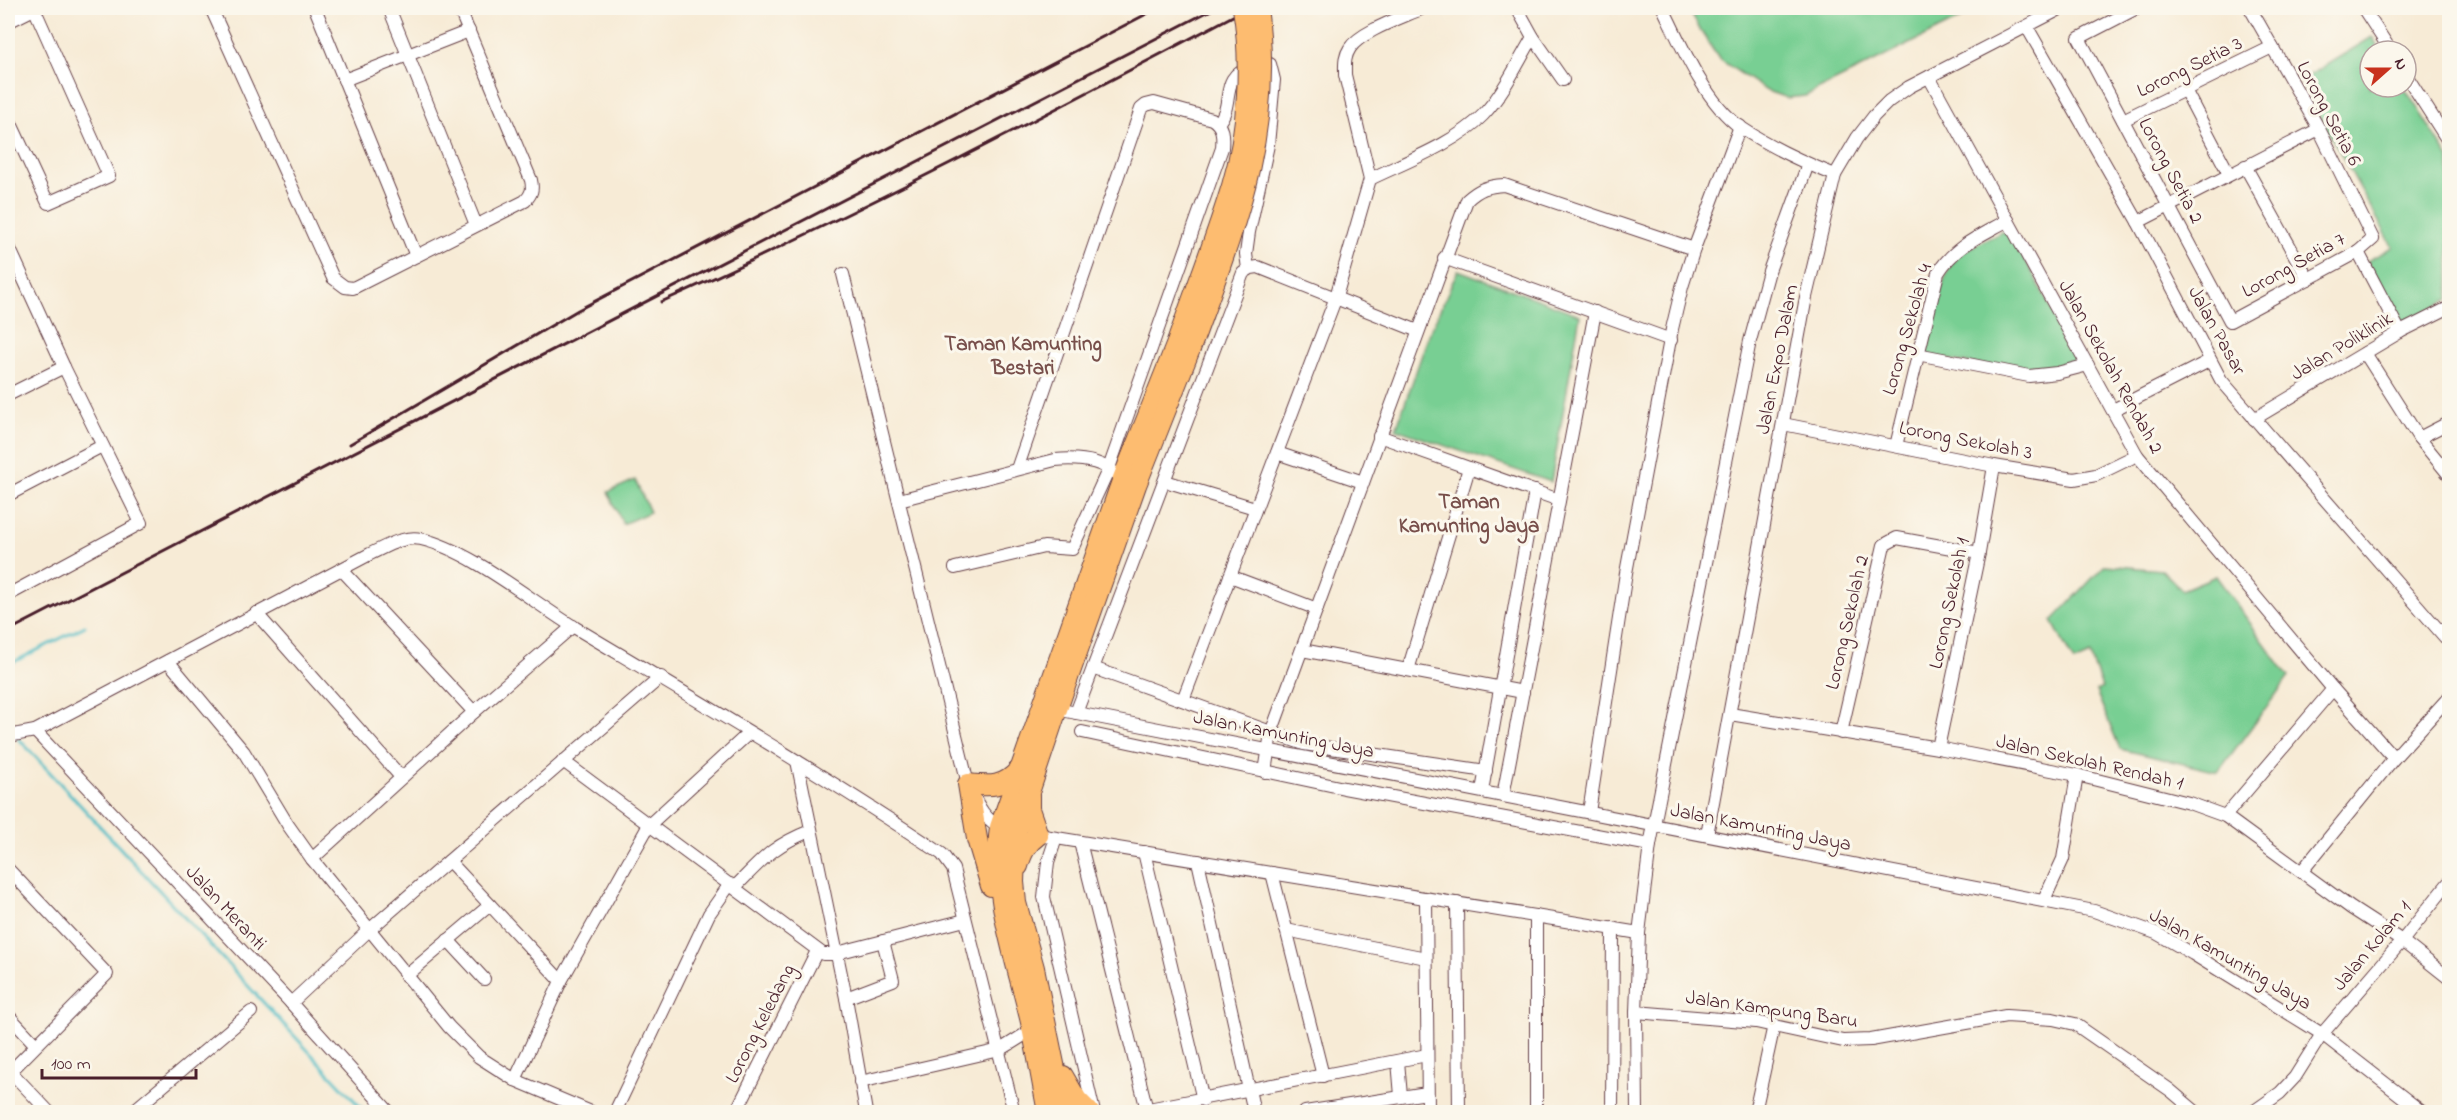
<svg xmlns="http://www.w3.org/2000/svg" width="2457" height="1120" viewBox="0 0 2457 1120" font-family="'Indie Flower',sans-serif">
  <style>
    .green { fill: #78cf93; stroke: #61775f; stroke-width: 1.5 }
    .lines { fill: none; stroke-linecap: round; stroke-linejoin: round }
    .stream { stroke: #4fbdc6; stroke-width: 3 }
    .street-casing { stroke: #643e45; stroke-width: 14 }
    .primary-casing { stroke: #643e45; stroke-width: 22 }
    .street { stroke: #fff; stroke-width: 12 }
    .primary { stroke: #fdbc70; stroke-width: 20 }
    .rail { stroke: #4a1f2b; stroke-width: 3 }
    .primary-bridge-casing { stroke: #643e45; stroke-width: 22; stroke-linecap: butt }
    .primary-bridge { stroke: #fdbc70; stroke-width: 20 }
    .labels { text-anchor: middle; stroke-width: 6; stroke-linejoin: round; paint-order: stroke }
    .street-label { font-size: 20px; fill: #4a1f2b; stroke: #fbf7ec }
    .neighbourhood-label { font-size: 21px; font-weight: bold; fill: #784f4b; stroke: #fbf7ec }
  </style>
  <rect width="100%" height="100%" fill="#fbf7ec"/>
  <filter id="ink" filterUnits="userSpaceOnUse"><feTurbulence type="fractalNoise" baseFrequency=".0167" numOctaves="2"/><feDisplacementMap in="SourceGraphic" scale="12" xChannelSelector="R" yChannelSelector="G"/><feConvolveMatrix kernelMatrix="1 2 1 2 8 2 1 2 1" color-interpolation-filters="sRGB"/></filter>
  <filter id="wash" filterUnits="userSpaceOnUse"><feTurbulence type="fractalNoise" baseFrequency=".008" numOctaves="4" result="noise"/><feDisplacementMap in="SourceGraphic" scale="24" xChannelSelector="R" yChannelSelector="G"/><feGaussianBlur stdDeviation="1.35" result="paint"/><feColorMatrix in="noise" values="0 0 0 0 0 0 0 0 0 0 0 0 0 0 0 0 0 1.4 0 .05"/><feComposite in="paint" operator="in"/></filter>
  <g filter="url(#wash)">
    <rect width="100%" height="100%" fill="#f7ebd6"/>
    <g class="green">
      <path d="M 1688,8 L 1982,8 L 1805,96 L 1787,98 L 1767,91 L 1719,59 L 1702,33 Z"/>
      <path d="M 2372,37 L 2381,51 L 2370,51 L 2370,87 L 2404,87 L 2449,158 L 2449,300 L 2402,325 L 2367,261 L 2393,247 L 2300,81 Z"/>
      <path d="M 2009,229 L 2079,361 C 2034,380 1974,363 1926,356 C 1933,328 1938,275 1959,255 C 1971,245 1995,236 2009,229 Z"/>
      <path d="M 1458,270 L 1580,315 L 1551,482 L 1396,429 L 1429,334 Z"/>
      <path d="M 635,480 L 650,512 L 623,524 L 608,492 Z"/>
      <path d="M 2105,565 L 2162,570 L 2182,590 L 2216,576 L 2289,677 L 2218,772 L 2120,749 L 2096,691 L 2102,688 L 2090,655 L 2074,662 L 2052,621 Z"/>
    </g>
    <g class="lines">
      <g class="stream">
        <path d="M 8,665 L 85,626"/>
        <path d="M 18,738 L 365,1112"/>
      </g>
    </g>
  </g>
  <g filter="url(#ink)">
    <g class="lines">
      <defs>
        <g id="street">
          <path d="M 211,8 L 333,278 L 345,287 L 353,288 L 525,201 C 532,194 533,189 531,180 L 459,8"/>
          <path d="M 315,8 L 416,256"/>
          <path d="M 389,8 L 476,225"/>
          <path d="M 1517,8 L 1533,37 L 1563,80"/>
          <path d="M 1663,8 C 1681,45 1705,102 1740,127 C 1767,145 1805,163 1835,175"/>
          <path d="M 2137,8 L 2079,38 L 2230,321 L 2358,252 L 2373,239 L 2319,129 L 2250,8"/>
          <path d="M 2363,8 L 2391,51"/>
          <path d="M 8,22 L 34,9"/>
          <path d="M 2027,27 L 2138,222 L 2221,380 L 2450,643"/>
          <path d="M 2406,75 L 2450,144"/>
          <path d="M 1929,77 L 2137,455 L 2333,689 L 2394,758"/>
          <path d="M 344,80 L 469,31"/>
          <path d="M 2185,90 L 2229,174"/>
          <path d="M 8,117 L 48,203 L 109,176 L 34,8"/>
          <path d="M 2123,120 L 2272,47"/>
          <path d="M 1218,123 C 1236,103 1217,77 1252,66 C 1258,64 1264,61 1270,64 L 1274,80 L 1268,145 L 1249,232 L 1246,254 L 1248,269"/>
          <path d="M 2245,166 L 2308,279"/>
          <path d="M 1370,179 L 1345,75 C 1345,65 1344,57 1350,48 C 1361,31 1404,17 1423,8"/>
          <path d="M 2138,222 L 2319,129"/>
          <path d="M 8,245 L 64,367 L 141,523 L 8,595"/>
          <path d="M 2358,252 L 2400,332"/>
          <path d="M 1444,258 L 1671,340"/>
          <path d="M 843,274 L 968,784 C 977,804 984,822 1006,829"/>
          <path d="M 2365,353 L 2419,438 L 2450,476"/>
          <path d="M 1917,354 L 2029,376 L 2057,373 L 2088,365"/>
          <path d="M 8,395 L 64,367"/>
          <path d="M 2113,410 L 2209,361"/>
          <path d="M 2254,419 L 2400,332 L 2450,307"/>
          <path d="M 1783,424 L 1994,466 L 2074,479 L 2096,475 L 2137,455"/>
          <path d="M 1379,436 L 1559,500"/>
          <path d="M 2419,438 L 2450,422"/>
          <path d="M 1896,446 L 1938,273 C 1954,246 1982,235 2008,220"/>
          <path d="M 1277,453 L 1363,482"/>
          <path d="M 1165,481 L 1255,508"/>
          <path d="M 8,495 L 102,446"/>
          <path d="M 899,500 L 1055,460 C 1075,458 1099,460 1115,473"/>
          <path d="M 955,568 L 1044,547 L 1072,549 L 1109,468 L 1222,148 C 1223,135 1223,126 1212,119 L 1154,103 L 1146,105 L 1141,109 L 1017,469"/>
          <path d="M 342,570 L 474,712"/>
          <path d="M 1230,576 L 1317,609"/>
          <path d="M 256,613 L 401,777"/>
          <path d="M 1302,650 L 1523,692"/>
          <path d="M 168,661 L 244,752 L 288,825 L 312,859 L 449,1027 L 479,1057 L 515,1080 L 591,1112"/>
          <path d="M 1093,668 L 1304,744 L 1486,771"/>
          <path d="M 1408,670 L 1469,468"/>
          <path d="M 1183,700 L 1336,297 L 1370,179 C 1405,162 1456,143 1483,115 C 1504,93 1518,62 1533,37"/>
          <path d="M 1051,708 L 2094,911 L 2156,933 L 2193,954 L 2322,1034 L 2422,1112"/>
          <path d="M 1076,713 L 1243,273 L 1251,268 L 1258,267 L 1418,331"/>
          <path d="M 1730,714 L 1938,748 L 2077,775 L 2189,803 L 2225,816 L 2351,908 L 2402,941 L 2450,979"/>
          <path d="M 35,731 L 291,1003 L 389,1112"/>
          <path d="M 1082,732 L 1344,788 L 1650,845"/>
          <path d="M 1841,733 L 1884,545 L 1897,538 L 1979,553"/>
          <path d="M 8,736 L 35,731 L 370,554 C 385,547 404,535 421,539 C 470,550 530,600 574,627 C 698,701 823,774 942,854 L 953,869 L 1014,1112"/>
          <path d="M 1938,748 L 1979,553 L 1994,466"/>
          <path d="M 563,761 L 823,954 L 833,954 L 965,920"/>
          <path d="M 797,761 L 846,998 L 866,1112"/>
          <path d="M 1265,772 L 1271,733 L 1467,200 C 1479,189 1487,186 1504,185 L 1694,249"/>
          <path d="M 1482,791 L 1535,491"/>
          <path d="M 1503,796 L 1595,312"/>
          <path d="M 1589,812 L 1626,573 L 1672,329 L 1682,287 L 1694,249 L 1740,126"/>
          <path d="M 2225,816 L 2333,689"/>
          <path d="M 1032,834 L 1639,933"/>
          <path d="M 1707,835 L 1806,297 L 1835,175 L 1857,138 L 1874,116 L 1889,101 L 1909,87 L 2062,8"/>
          <path d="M 1056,838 L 1048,862 L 1044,897 L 1094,1112"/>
          <path d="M 1080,842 L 1147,1110"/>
          <path d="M 1144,852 L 1203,1100"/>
          <path d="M 312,859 L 474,712 L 573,626"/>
          <path d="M 449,861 L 561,981"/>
          <path d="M 1198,861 L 1254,1112"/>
          <path d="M 8,869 L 107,974 L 8,1074"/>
          <path d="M 2302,871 L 2394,758 L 2450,696"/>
          <path d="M 1272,873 L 1323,1076"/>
          <path d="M 735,887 C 763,859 772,846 810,831"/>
          <path d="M 1426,898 L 1428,1112"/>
          <path d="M 2044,900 L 2063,859 L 2077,775"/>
          <path d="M 1457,903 L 1459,1112"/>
          <path d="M 1536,916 L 1536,1112"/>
          <path d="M 1286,930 L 1426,958"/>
          <path d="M 448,940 L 484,979"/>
          <path d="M 406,976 L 490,905"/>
          <path d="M 846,998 L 893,980 L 883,941"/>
          <path d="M 291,1003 L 368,931 L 661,677"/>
          <path d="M 1636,1012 L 1756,1022 L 1843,1041 L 1871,1040 L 2006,1016 L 2053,1019 L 2075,1024 L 2170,1090 L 2196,1112"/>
          <path d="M 8,1015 L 35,1044"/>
          <path d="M 1398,1061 L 1401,1096"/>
          <path d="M 10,1071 L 49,1112"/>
          <path d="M 515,1080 L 561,981 L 649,825 L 749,733"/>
          <path d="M 860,1082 L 1000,1050 L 1032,1030"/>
          <path d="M 132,1112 L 251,1012"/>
          <path d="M 615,1112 L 709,914 L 730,884"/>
          <path d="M 736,1112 L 817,951"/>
          <path d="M 1133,1112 L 1427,1055"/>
          <path d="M 1305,1112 L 1427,1093"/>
          <path d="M 1612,1112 L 1613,928"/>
          <path d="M 1637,1112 L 1636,1012 L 1639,933 L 1650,845 L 1750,341 L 1769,271 L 1808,164"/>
          <path d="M 1755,1112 L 1774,1025"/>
          <path d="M 2253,1112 L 2280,1093 L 2295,1077 L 2322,1034 L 2402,941 L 2450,881"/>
        </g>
        <g id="primary">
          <path d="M 1018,866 C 1022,852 1027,843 1038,835 L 1029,809 L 1029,796"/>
          <path d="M 991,886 L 977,839 L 968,784 C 989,786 1003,788 1018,771"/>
          <path d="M 1063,1076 L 1077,1100 L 1089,1112"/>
          <path d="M 1048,1112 C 1042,1082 1037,1052 1031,1022 C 1016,959 991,890 1000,827 L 1122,481 L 1177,343"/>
          <path d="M 1064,1112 L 1034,968 L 1016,903 L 1014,882 L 1016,831 L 1057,709 L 1136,485 L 1190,349"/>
        </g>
      </defs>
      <use href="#street" class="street-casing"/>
      <use href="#primary" class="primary-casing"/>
      <use href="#street" class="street"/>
      <use href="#primary" class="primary"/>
      <g class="rail">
        <path d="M 661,302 C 861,212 1055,110 1248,8"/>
        <path d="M 350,444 L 578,310 L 1158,8"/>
        <path d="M 8,631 L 1215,8"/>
      </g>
      <defs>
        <g id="primary-bridge">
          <path d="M 1177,343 C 1195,291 1216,239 1232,186 C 1248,133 1252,62 1243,8"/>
          <path d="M 1190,349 C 1232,233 1275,134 1257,8"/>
        </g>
      </defs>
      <use href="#primary-bridge" class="primary-bridge-casing"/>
      <use href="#primary-bridge" class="primary-bridge"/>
    </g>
  </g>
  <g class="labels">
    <g class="street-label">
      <text transform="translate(2189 66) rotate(-26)" y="7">Lorong Setia 3</text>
      <text transform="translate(2330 113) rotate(62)" y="7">Lorong Setia 6</text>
      <text transform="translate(2172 170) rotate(62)" y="7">Lorong Setia 2</text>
      <text transform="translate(2293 264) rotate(-29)" y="7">Lorong Setia 7</text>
      <text transform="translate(1906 329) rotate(-74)" y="7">Lorong Sekolah 4</text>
      <text transform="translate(2218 330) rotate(61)" y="7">Jalan Pasar</text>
      <text transform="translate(2341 345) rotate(-31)" y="7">Jalan Poliklinik</text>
      <text transform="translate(1776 359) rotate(-79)" y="7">Jalan Expo Dalam</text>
      <text transform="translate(2112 366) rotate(61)" y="7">Jalan Sekolah Rendah 2</text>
      <text transform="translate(1966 439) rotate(11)" y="7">Lorong Sekolah 3</text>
      <text transform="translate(1948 603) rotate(-78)" y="7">Lorong Sekolah 1</text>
      <text transform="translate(1846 622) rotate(-77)" y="7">Lorong Sekolah 2</text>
      <text transform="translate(1284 733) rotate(11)" y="7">Jalan Kamunting Jaya</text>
      <text transform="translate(2090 761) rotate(13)" y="7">Jalan Sekolah Rendah 1</text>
      <text transform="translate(1761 826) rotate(11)" y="7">Jalan Kamunting Jaya</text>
      <text transform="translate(227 907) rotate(47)" y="7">Jalan Meranti</text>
      <text transform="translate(2371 945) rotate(-50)" y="7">Jalan Kolam 1</text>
      <text transform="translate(2231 958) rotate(30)" y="7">Jalan Kamunting Jaya</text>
      <text transform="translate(1772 1008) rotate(8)" y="7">Jalan Kampung Baru</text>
      <text transform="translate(759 1023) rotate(-63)" y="7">Lorong Keledang</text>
    </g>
    <g class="neighbourhood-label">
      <text x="1023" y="350">Taman Kamunting<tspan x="1023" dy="24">Bestari</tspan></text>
      <text x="1469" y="508">Taman<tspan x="1469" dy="24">Kamunting Jaya</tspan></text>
    </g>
  </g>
  <rect width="2457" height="1120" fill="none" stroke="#fbf7ec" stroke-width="30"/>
  <g transform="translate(2388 69) rotate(69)"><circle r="28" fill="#fbf7ec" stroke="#b4a19f" stroke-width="1.5"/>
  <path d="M0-4.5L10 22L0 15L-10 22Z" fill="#c8321e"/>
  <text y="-9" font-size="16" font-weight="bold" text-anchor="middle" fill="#4a1f2b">N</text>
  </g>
  <path d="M42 1069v9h154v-9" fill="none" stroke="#4a1f2b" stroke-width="3"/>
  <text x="51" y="1069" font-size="18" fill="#4a1f2b" stroke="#fbf7ec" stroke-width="4.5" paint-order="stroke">100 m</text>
</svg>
